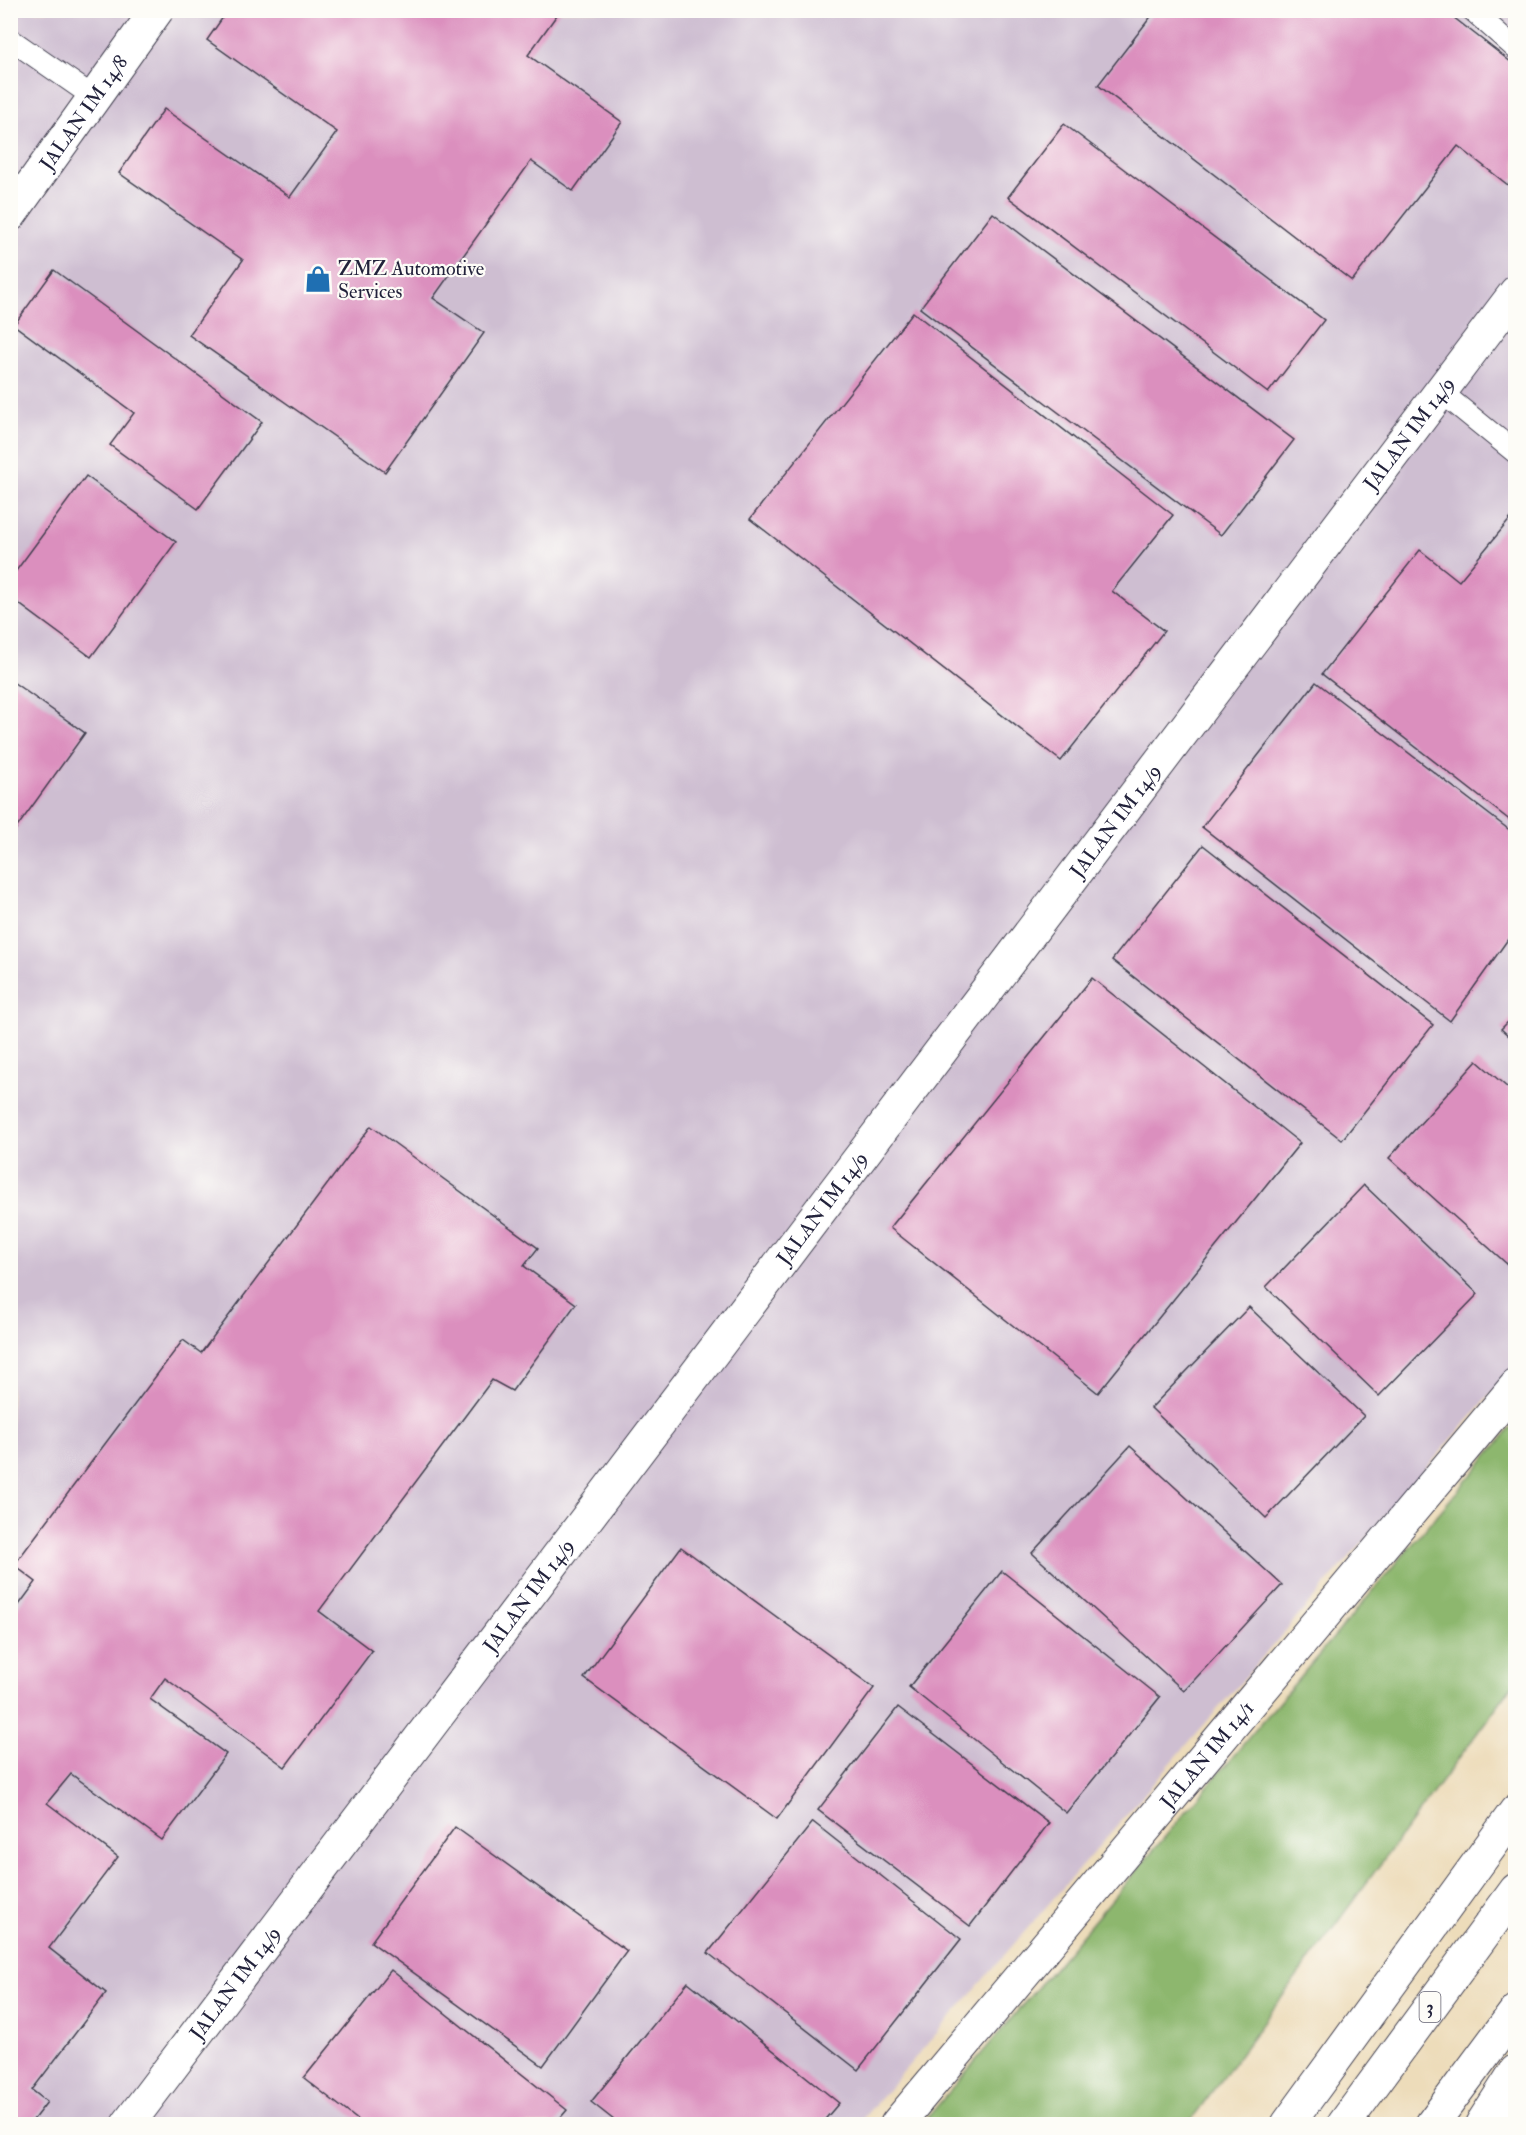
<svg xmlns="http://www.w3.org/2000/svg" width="1526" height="2135" viewBox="0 0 1526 2135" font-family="'IM FELL Double Pica',serif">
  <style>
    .industrial { fill: #cebed1 }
    .forest { fill: #8db76e; stroke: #586c54; stroke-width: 1.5 }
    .building { fill: #db8fbe }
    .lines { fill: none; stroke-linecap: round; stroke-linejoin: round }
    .service-casing { stroke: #403e4e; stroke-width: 23 }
    .minor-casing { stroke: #403e4e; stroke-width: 35 }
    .tertiary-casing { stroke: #403e4e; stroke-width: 35 }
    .trunk-casing { stroke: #403e4e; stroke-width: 35 }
    .service { stroke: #fff; stroke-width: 21 }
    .minor { stroke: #fff; stroke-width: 33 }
    .tertiary { stroke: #fff; stroke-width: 33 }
    .trunk { stroke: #fff; stroke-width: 33 }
    .labels { text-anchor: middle; stroke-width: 4.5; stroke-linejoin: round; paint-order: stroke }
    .shield { fill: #fdfcf7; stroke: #646373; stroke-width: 1.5 }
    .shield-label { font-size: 18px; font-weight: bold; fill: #22223b }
    .street-label { font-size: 20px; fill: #22223b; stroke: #fdfcf7 }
    .poi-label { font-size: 20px; fill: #22223b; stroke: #fdfcf7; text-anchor: start }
  </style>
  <rect width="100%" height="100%" fill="#fdfcf7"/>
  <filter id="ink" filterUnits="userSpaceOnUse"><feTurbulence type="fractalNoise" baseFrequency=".0167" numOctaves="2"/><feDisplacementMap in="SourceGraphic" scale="12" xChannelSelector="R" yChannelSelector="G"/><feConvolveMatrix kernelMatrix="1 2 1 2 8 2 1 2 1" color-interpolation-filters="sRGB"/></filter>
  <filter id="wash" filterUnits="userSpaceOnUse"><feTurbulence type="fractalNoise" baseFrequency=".008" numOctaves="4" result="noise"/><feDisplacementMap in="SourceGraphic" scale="24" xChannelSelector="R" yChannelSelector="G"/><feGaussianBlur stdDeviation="1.35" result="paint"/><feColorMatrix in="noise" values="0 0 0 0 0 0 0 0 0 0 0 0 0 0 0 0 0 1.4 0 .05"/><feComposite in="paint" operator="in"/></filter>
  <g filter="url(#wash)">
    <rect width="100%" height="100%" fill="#eddcba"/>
    <path class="industrial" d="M 11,11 L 1515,11 L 1515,1366 L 858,2124 L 11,2124 Z"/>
    <path class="forest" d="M 1515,1423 L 1515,1682 L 1188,2124 L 922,2124 Z"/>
    <g id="blocks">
      <g class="building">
        <path d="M 228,10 L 557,10 L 559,12 L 528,55 L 622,122 L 573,191 L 531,161 L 433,298 L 484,333 L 385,472 L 189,335 L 243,260 L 119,173 L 164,109 L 290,197 L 337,132 L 207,40 Z"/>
        <path d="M 1156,10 L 1444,10 L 1516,66 L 1516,176 L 1508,185 L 1458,146 L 1352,281 L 1098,85 Z"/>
        <path d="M 1064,124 L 1324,320 L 1268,393 L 1008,197 Z"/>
        <path d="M 993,213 L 1294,440 L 1221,535 L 920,308 Z"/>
        <path d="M 54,270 L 262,422 L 198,509 L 110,445 L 134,413 L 14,325 Z"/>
        <path d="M 913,312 L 1173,515 L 1112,591 L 1164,631 L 1061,761 L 750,519 Z"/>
        <path d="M 86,476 L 176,542 L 91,657 L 10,597 L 10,579 Z"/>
        <path d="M 1516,512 L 1516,825 L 1322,674 L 1420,550 L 1459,581 Z"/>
        <path d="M 10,680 L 85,733 L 10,837 Z"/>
        <path d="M 1316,682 L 1516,835 L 1516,928 L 1450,1021 L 1202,827 Z"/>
        <path d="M 1203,845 L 1433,1025 L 1342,1140 L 1112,960 Z"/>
        <path d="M 1092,978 L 1300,1143 L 1098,1393 L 890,1228 Z"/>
        <path d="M 1516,1014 L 1516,1042 L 1501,1029 Z"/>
        <path d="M 1477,1061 L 1516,1095 L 1516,1255 L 1507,1264 L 1389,1158 Z"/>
        <path d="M 371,1126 L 538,1248 L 524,1266 L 576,1304 L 512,1391 L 492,1380 L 319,1611 L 372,1651 L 285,1767 L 165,1678 L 150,1699 L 226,1754 L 162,1840 L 71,1774 L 47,1803 L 118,1857 L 49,1948 L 106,1993 L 32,2090 L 47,2102 L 30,2124 L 10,2124 L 10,1617 L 36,1582 L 14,1565 L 183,1340 L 201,1353 Z"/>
        <path d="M 1364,1185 L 1478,1294 L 1379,1396 L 1266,1287 Z"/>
        <path d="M 1249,1307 L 1364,1416 L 1266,1518 L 1151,1408 Z"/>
        <path d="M 1130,1446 L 1282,1585 L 1184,1691 L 1032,1553 Z"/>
        <path d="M 681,1547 L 874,1688 L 777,1819 L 584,1678 Z"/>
        <path d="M 1002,1571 L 1160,1697 L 1066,1813 L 909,1687 Z"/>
        <path d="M 898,1707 L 1049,1823 L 970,1926 L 818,1810 Z"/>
        <path d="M 813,1822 L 961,1939 L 858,2070 L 708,1953 Z"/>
        <path d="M 455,1827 L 627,1951 L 543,2066 L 371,1942 Z"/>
        <path d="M 391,1970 L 567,2110 L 555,2124 L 363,2124 L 304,2078 Z"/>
        <path d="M 688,1982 L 839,2103 L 821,2124 L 619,2124 L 591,2102 Z"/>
      </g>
    </g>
  </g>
  <g filter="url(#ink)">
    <use href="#blocks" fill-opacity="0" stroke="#403e4e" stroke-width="1.5"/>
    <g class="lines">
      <defs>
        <g id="service">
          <path d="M 1472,10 L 1516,49"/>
          <path d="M 10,39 L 95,98"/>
          <path d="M 1441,392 L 1516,453"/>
        </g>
        <g id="minor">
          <path id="s1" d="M 10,215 L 157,10"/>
          <path id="s2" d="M 128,2124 L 1516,292"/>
          <path id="s3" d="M 897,2124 L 1516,1386"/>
        </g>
        <path id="tertiary" d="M 1503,2124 L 1516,2111"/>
        <g id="trunk">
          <path d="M 1288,2124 L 1516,1811"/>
          <path d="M 1344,2124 L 1516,1890"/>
          <path d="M 1432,2124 L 1516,2011"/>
          <path d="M 1482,2124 L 1516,2071"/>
        </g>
      </defs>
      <use href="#service" class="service-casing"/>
      <use href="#minor" class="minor-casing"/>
      <use href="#tertiary" class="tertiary-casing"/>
      <use href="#trunk" class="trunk-casing"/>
      <use href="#service" class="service"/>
      <use href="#minor" class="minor"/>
      <use href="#tertiary" class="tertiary"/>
      <use href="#trunk" class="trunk"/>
    </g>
  </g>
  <defs>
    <symbol id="shop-bare" viewBox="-9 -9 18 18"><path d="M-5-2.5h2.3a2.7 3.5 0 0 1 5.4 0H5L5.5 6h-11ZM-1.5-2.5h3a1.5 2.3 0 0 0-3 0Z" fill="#1f6fb2" stroke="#fdfcf7" stroke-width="2.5" paint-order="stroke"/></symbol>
  </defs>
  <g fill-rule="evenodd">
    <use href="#shop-bare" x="299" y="260" width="38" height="38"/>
  </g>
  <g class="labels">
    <rect class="shield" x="1419.5" y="1992" width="21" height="30" rx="4.5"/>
    <g class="shield-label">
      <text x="1430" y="2013">3</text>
    </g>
    <g class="street-label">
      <text dy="7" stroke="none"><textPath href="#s1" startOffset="126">JALAN IM 14/8</textPath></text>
      <text dy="7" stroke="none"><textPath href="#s2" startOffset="2121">JALAN IM 14/9</textPath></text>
      <text dy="7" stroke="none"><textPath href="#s2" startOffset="1635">JALAN IM 14/9</textPath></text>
      <text dy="7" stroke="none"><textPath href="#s2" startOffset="1149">JALAN IM 14/9</textPath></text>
      <text dy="7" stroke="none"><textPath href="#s2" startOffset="663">JALAN IM 14/9</textPath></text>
      <text dy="7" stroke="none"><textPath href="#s3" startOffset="482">JALAN IM 14/1</textPath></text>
      <text dy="7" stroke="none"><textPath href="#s2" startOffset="177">JALAN IM 14/9</textPath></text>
    </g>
    <g class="poi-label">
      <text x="338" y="275">ZMZ Automotive<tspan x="338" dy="23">Services</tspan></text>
    </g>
  </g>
  <rect width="1526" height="2135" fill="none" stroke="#fdfcf7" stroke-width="36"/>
</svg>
